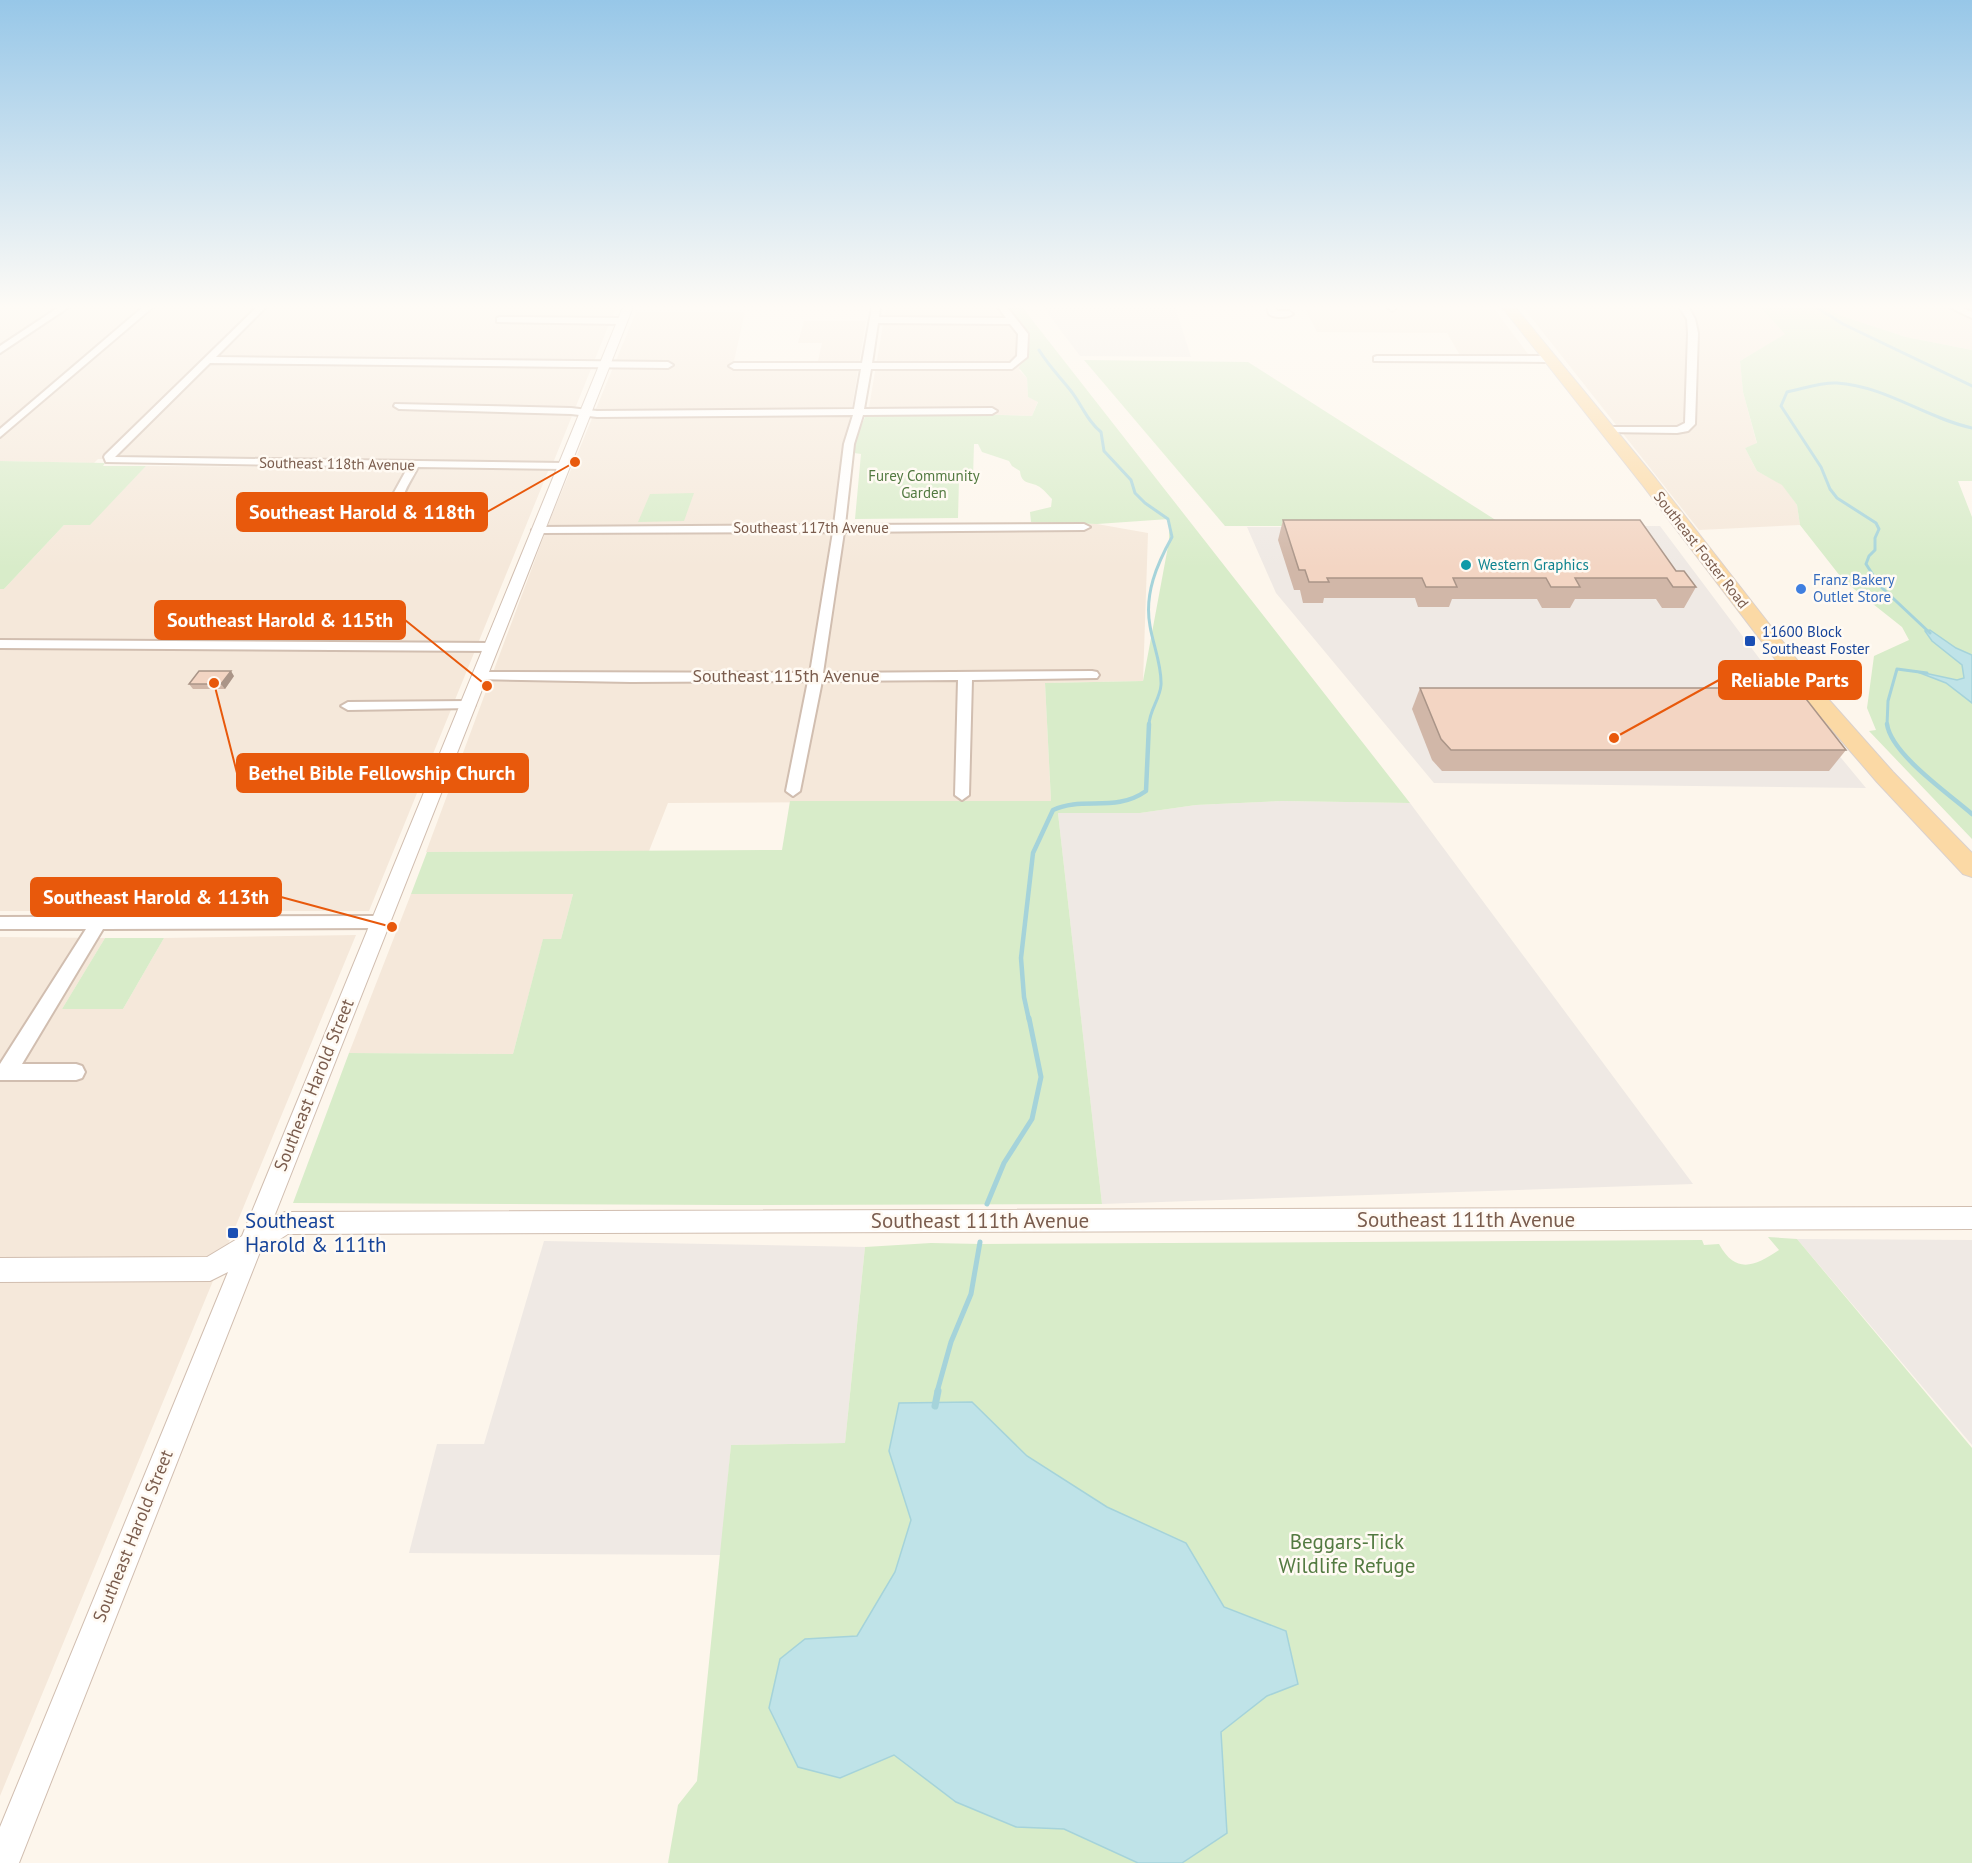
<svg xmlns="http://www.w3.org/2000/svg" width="1972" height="1863" viewBox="0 0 1972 1863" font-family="'PT Sans',sans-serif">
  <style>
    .residential { fill: #f5e8da }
    .industrial { fill: #efe9e4 }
    .green { fill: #d8ecc9 }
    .water { fill: #bfe3e8; stroke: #a5d3da; stroke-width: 1.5 }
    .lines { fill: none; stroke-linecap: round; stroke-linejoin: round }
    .stream-far3 { stroke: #a5d3da; stroke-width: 3 }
    .stream-far2 { stroke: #a5d3da; stroke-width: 4.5 }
    .stream-far1 { stroke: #a5d3da; stroke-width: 5 }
    .stream { stroke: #a5d3da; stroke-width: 7 }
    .minor-casing { stroke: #d1beb0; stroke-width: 4 }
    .tertiary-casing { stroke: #d1beb0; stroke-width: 2 }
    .primary-casing { stroke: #dad1cd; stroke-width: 2 }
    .minor { fill: #fff; fill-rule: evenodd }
    .tertiary { fill: #fff; fill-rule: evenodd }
    .primary { fill: #fbd9a5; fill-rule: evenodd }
    .wall { fill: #d1b7a8 }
    .shaded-wall { fill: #aa9588 }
    .building { fill: #f3d5c3; stroke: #aa9588; stroke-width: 1.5 }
    .culture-dot { fill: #0f9aa8; stroke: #fffaf3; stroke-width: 2 }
    .shop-dot { fill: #3f7fe0; stroke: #fffaf3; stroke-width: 2 }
    .transit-dot { fill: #1a4fb4; stroke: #fffaf3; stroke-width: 2 }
    .labels { text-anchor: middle; stroke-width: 5; stroke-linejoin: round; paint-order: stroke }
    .far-street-label { font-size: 15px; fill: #7a5c4d; stroke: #fffaf3 }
    .far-park-label { font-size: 15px; fill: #537a41; stroke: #fffaf3 }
    .far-culture-label { font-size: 15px; fill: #0d838f; stroke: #fffaf3; text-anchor: start }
    .far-shop-label { font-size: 15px; fill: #366cbe; stroke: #fffaf3; text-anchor: start }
    .far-transit-label { font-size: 15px; fill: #164399; stroke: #fffaf3; text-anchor: start }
    .street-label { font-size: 18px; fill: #7a5c4d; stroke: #fffaf3 }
    .near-street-label { font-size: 21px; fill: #7a5c4d; stroke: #fffaf3 }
    .near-transit-label { font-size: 21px; fill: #164399; stroke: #fffaf3; text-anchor: start }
    .near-park-label { font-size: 21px; fill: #537a41; stroke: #fffaf3 }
    .leader { fill: none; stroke: #e8590c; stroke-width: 2 }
    .callout-dot { fill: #e8590c; stroke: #fffaf3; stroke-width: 2 }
    .callout { fill: #e8590c; stroke: #e8590c; stroke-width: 2 }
    .callout-label { font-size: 20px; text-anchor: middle; font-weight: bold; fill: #fff }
  </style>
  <rect width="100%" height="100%" fill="#fdf6ec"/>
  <g class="residential">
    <path d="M 0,307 L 616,307 L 553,463 L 98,459 L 94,463 L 0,461 Z"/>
    <path d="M 886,307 L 1006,307 L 1027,335 L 1029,365 L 1019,370 L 1027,378 L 1028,397 L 1038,401 L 1032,416 L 937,413 L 868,413 Z"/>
    <path d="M 1523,307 L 1760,307 L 1786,334 L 1740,361 L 1743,392 L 1757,444 L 1745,448 L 1757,471 L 1782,484 L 1797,505 L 1800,525 L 1699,530 Z"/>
    <path d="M 1828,307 L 1972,307 L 1972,350 L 1906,337 L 1839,315 Z"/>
    <path d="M 1305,309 L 1495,310 L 1531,358 L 1461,357 L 1447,333 L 1317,332 Z"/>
    <path d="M 636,312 L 745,312 L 734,361 L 818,361 L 822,343 L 798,343 L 804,321 L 866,321 L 833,524 L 1097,524 L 1148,533 L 1143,681 L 1045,683 L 1051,801 L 668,803 L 649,851 L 426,852 L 548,525 Z"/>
    <path d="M 146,466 L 549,469 L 369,911 L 0,911 L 0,589 L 4,589 L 64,525 L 90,524 Z"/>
    <path d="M 411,894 L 573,894 L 561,939 L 543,940 L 513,1054 L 349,1053 Z"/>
    <path d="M 356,935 L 0,1796 L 0,937 L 105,938 L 62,1009 L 123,1009 L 164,938 Z"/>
  </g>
  <g class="industrial">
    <path d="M 1043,307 L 1175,307 L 1191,357 L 1080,356 Z"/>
    <path d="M 1660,526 L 1768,670 L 1866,788 L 1434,783 L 1276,593 L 1247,527 Z"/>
    <path d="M 1282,801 L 1410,803 L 1693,1184 L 1102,1204 L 1058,813 L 1140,813 L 1196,805 Z"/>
    <path d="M 1797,1239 L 1972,1240 L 1972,1445 Z"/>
    <path d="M 544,1241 L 865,1247 L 845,1443 L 731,1445 L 721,1555 L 409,1553 L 437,1444 L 484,1444 Z"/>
  </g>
  <g class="green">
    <path d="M 1006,307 L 1022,307 L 1410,803 L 1282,801 L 1196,805 L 1140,813 L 1058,813 L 1102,1204 L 729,1205 L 293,1203 L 349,1053 L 513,1054 L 543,939 L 561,939 L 573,894 L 411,894 L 427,852 L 782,850 L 790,801 L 1051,801 L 1045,683 L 1143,681 L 1169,541 L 1169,519 L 1097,524 L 1031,522 L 1030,512 L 1051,507 L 1052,499 C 1049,496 1045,491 1041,488 C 1033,481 1021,486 1020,471 L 1012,466 L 1009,461 L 982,452 L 978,444 L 974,444 L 973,478 L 959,479 L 958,518 L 855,519 L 861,454 L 854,453 L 856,437 L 866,415 L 937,413 L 1032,416 L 1038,402 L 1028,397 L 1027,378 L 1019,368 C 1034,335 1026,334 1006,307 Z"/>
    <path d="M 1760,307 L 1828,307 L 1839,315 L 1906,337 L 1972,350 L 1972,481 L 1958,481 L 1972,517 L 1972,655 L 1945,649 L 1962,665 L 1964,679 L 1957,681 L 1918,672 L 1946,683 L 1972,703 L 1972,839 L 1869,731 L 1876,730 L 1867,708 L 1874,656 L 1909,640 L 1902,627 L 1844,581 L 1800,525 L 1797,505 L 1782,485 L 1757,471 L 1745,448 L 1757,443 L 1743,392 L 1740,361 L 1785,334 Z"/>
    <path d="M 1084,360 L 1248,362 L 1505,526 L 1225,526 Z"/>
    <path d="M 0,461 L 105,463 L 103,466 L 146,466 L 90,525 L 64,525 L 4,589 L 0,589 Z"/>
    <path d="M 694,493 L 684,521 L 638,522 L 650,494 Z"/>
    <path d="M 105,938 L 164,938 L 123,1009 L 62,1009 Z"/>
    <path d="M 1768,1237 L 1797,1239 L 1972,1448 L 1972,1863 L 668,1863 L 678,1805 L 697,1781 L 731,1445 L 845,1443 L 865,1247 L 931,1243 L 981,1244 L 1702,1240 L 1704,1245 L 1719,1244 C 1736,1275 1755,1266 1779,1250 Z"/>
  </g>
  <g class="water">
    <path d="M 1930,630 L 1956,648 L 1972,655 L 1972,703 L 1946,683 L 1915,671 L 1957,680 L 1964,678 L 1962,665 L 1932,641 L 1925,631 Z"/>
    <path d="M 972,1402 L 1027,1456 L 1107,1507 L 1186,1543 L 1224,1607 L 1286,1631 L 1298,1684 L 1267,1696 L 1221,1732 L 1227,1833 L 1182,1863 L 1138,1863 L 1064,1829 L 1016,1827 L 956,1802 L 894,1755 L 840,1778 L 798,1767 L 769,1708 L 780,1659 L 805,1639 L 857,1636 L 895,1572 L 911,1520 L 889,1451 L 899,1403 Z"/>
  </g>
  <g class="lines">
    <g class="stream-far3">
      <path d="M 1816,307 L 1843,324 L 1972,386"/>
      <path d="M 1039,350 C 1048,365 1060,377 1071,391 C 1082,405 1087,421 1101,432 L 1104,451 L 1131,480 L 1135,493 L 1145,503 L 1168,519 L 1172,537 C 1157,564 1144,594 1150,626 C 1153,645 1162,665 1161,685 C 1160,699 1149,711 1149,725"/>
      <path d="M 1930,633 L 1880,586 L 1866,564 L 1869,556 L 1875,550 L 1875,538 L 1879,529 L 1876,523 L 1837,498 L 1830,489 L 1821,467 L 1781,406 L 1787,392 C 1803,389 1820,382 1837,383 C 1885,386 1926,418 1972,428"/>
      <path d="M 1887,725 L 1888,701 L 1897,669 L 1927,673"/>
    </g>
    <g class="stream-far2">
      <path d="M 1887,724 C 1891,754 1949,794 1972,814"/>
      <path d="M 1029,1020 L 1024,997 L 1021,958 L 1033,853 L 1053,810 C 1083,796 1115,813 1146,791 L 1149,724"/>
    </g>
    <g class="stream-far1">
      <path d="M 987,1204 L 1004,1163 L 1032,1119 L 1041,1077 L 1029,1018"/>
      <path d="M 937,1392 L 951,1342 L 971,1294 L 980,1242"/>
    </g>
    <path class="stream" d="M 935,1406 L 938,1391"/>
    <defs>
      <g id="minor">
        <path d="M 59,307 L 69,307 L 0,353 L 0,346 Z"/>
        <path d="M 143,307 L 153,307 L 0,437 L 0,429 Z"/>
        <path d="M 257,307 L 266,307 L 216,357 L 668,362 L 673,365 L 668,368 L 210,363 L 115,457 L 564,463 L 569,466 L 564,469 L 418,467 C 414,476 404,489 403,499 C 401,510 405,525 392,529 L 386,526 L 392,511 L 391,498 L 408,467 L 106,462 L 104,457 L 105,455 Z"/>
        <path d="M 872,307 L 880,307 L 879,317 L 1006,318 L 998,307 L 1007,307 L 1028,334 L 1027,357 L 1012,369 L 871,369 L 864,409 L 992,408 L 997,411 L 992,414 L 863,415 L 854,444 L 845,525 L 1084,524 L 1090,527 L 1084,530 L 844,532 L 823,673 L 1092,671 L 1097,672 L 1099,675 L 1097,678 L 972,680 L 969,795 L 962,800 L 955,795 L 958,680 L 822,681 L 800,791 L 793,796 L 786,791 L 808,681 L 631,682 L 475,679 L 473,676 L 475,673 L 480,672 L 810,673 L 833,532 L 538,533 L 532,530 L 538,527 L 834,525 L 844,444 L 853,415 L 597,417 L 571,414 L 399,409 L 394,406 L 395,404 L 571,408 L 597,411 L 854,409 L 861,369 L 734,369 L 729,366 L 734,363 L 862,363 ZM 878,323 L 1010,324 L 1018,334 L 1017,356 L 1010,363 L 872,363 Z"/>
        <path d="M 1267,307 L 1275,307 L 1277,311 L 1289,311 L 1293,314 C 1288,318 1274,318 1269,314 Z"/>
        <path d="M 1387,307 L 1396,307 L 1396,308 L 1392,311 Z"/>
        <path d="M 1679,307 L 1688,307 L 1695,319 L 1698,333 L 1695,424 L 1688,431 L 1677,433 L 1603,432 L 1603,428 L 1607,427 L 1677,427 L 1685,423 L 1688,333 L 1687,319 Z"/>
        <path d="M 1949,307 L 1961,307 L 1972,312 L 1972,318 Z"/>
        <path d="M 500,317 L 622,318 L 626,321 L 622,324 L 497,322 L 497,318 Z"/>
        <path d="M 1377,356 L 1550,356 L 1555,359 L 1550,362 L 1374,361 L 1374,357 Z"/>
        <path d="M 0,640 L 491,643 L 497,647 L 491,651 L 0,648 Z"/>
        <path d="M 468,701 L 475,705 L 473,708 L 348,710 L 341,706 L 348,702 Z"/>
        <path d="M 381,916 L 387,918 L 389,922 L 387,926 L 381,928 L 103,929 L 22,1064 L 76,1064 L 82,1066 L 85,1072 L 82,1078 L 76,1080 L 0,1080 L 0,1064 L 86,929 L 0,929 L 0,917 Z"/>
      </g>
      <path id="tertiary" d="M 623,307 L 633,307 L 274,1217 L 285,1212 L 1972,1207 L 1972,1229 L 288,1234 L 260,1252 L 19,1863 L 0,1863 L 0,1827 L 228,1272 L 210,1281 L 0,1282 L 0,1258 L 207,1257 L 242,1236 Z"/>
      <path id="primary" d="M 1502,307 L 1515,307 L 1656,479 L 1822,692 L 1893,772 L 1972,853 L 1972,877 L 1963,874 L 1877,782 L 1808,702 L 1644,487 Z"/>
    </defs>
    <use href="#minor" class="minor-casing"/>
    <use href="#tertiary" class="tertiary-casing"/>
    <use href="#primary" class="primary-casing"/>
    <use href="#minor" class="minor"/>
    <use href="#tertiary" class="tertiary"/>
    <use href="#primary" class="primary"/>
  </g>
  <g class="wall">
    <path d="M 1283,520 L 1676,571 L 1696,587 L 1684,608 L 1662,608 L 1656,599 L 1575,599 L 1570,608 L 1542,608 L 1537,599 L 1452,599 L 1449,607 L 1418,607 L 1415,598 L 1324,598 L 1323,603 L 1303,603 L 1300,590 L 1294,590 L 1278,540 Z"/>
    <path d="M 234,676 L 225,689 L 193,689 L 189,684 Z"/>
    <path d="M 1420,688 L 1731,695 L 1846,750 L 1829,771 L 1442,771 L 1432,760 L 1412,709 Z"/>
  </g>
  <path class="shaded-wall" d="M 231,671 L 234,676 L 225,689 L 221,684 Z"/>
  <g class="building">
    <path d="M 1283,520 L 1640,520 L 1676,571 L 1684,571 L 1696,587 L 1673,587 L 1667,578 L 1575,578 L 1580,587 L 1551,587 L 1546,578 L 1453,578 L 1457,587 L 1426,587 L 1422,578 L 1327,578 L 1329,582 L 1309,582 L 1305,570 L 1299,570 Z"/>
    <path d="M 199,671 L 231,671 L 221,684 L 189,684 Z"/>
    <path d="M 1420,688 L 1725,688 L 1731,695 L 1803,695 L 1846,750 L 1451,750 L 1441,739 Z"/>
  </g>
  <linearGradient id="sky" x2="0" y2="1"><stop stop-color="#97c7e8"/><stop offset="0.54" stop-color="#fefbf6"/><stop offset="1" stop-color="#fefbf6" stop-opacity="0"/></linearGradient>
  <rect width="1972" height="568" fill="url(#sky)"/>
  <circle class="culture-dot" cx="1466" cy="565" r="6"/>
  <circle class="shop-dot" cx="1801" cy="589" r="6"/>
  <g class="transit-dot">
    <rect x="1744" y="635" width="12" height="12" rx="3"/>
    <rect x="227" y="1227" width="12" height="12" rx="3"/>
  </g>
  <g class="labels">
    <g class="far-street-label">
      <text transform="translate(337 464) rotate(1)" y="5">Southeast 118th Avenue</text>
      <text x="811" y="533">Southeast 117th Avenue</text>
      <text transform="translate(1701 550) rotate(52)" y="5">Southeast Foster Road</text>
    </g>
    <g class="far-park-label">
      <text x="924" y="481">Furey Community<tspan x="924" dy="17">Garden</tspan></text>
    </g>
    <g class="far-culture-label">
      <text x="1478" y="570">Western Graphics</text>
    </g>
    <g class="far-shop-label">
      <text x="1813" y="585">Franz Bakery<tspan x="1813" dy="17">Outlet Store</tspan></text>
    </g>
    <g class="far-transit-label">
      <text x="1762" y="637">11600 Block<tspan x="1762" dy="17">Southeast Foster</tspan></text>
    </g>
    <g class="street-label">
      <text x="786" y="682">Southeast 115th Avenue</text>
      <text transform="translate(314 1085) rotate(-68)" y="6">Southeast Harold Street</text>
      <text transform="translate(133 1536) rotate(-68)" y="6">Southeast Harold Street</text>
    </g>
    <g class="near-street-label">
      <text x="1466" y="1227">Southeast 111th Avenue</text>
      <text x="980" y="1228">Southeast 111th Avenue</text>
    </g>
    <g class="near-transit-label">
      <text x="245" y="1228">Southeast<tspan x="245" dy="24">Harold &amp; 111th</tspan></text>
    </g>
    <g class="near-park-label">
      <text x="1347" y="1549">Beggars-Tick<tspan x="1347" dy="24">Wildlife Refuge</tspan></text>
    </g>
  </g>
  <path class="leader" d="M575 462L487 512M487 686L405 620M1614 738L1719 680M214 683L237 773M392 927L281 897"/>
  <g class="callout-dot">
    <circle cx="575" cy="462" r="6"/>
    <circle cx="487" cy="686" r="6"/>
    <circle cx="1614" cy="738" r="6"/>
    <circle cx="214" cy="683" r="6"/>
    <circle cx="392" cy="927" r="6"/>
  </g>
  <g class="callout">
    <rect x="237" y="493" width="250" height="38" rx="6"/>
    <rect x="155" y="601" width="250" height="38" rx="6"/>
    <rect x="1719" y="661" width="142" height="38" rx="6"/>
    <rect x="237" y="754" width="291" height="38" rx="6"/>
    <rect x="31" y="878" width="250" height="38" rx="6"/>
  </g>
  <g class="callout-label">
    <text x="362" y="519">Southeast Harold &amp; 118th</text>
    <text x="280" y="627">Southeast Harold &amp; 115th</text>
    <text x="1790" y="687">Reliable Parts</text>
    <text x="382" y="780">Bethel Bible Fellowship Church</text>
    <text x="156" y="904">Southeast Harold &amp; 113th</text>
  </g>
</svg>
